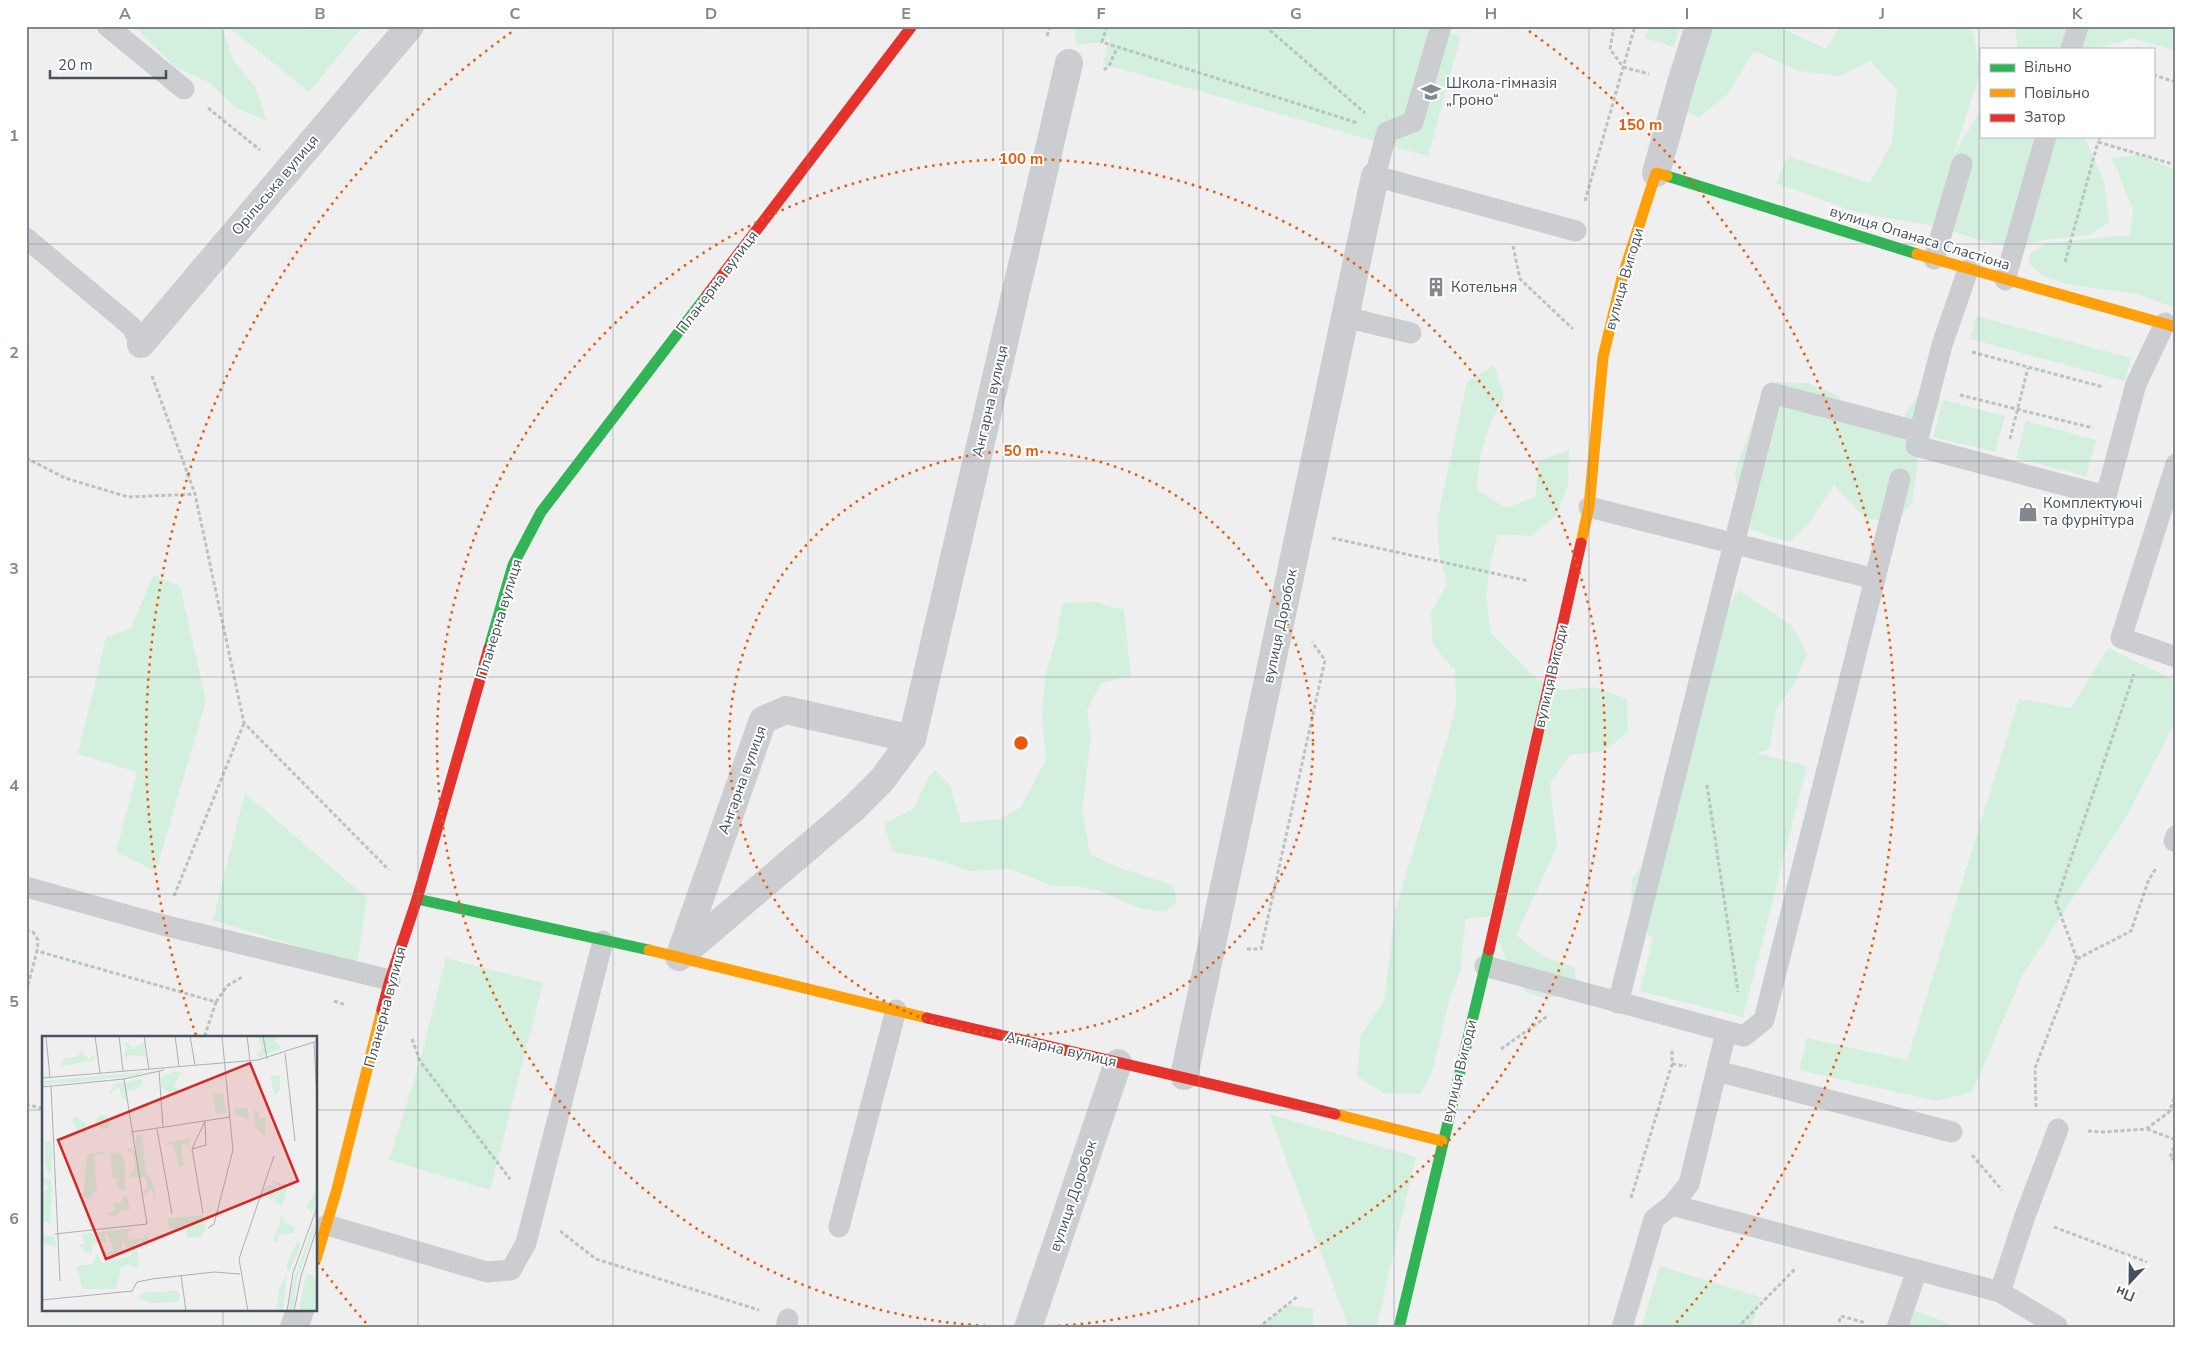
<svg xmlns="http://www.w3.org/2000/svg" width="2202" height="1354" viewBox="0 0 2202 1354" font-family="'Nunito Sans',sans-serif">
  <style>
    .green { fill: #d3efde }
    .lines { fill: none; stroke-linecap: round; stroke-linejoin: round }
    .path { stroke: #b8c4c0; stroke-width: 3; stroke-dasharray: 4 2.5; stroke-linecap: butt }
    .lane { stroke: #cbcdd0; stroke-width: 21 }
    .street { stroke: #cbcdd0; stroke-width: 28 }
    .fast { stroke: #30b455; stroke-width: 11 }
    .slow { stroke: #ff9f0a; stroke-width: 11 }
    .jam { stroke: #e5322d; stroke-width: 11 }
    .grid { fill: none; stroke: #82888f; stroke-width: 1; stroke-opacity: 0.55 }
    .ring { fill: none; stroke: #e8590c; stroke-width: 2.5; stroke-dasharray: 2.5 5 }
    .labels { text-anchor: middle; stroke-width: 4; stroke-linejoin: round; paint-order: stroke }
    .poi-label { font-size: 15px; fill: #46515b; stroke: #fff; text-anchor: start }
    .street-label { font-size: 15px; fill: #46515b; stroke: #fff }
    .inset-road { fill: none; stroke: #acb0b4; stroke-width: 1 }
    .view { fill: #d62828; fill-opacity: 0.15; stroke: #d62828; stroke-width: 2.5 }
    .inset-edge { fill: none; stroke: #46515b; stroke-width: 2.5 }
    .centre { fill: #e8590c; stroke: #fff; stroke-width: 2.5 }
    .ring-label { font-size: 15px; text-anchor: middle; font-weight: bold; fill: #e8590c; stroke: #fff; stroke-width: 4; stroke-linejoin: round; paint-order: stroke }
    .neatline { fill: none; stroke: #82888f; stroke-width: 2 }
    .grid-label { font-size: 16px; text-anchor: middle; font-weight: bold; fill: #82888f }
  </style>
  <rect width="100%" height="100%" fill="#f0efef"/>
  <g class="green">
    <path d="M 134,26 L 222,26 L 233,60 L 256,88 L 267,121 L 236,108 L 210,83 L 175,67 Z"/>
    <path d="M 233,26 L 363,26 L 309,92 L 231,29 Z"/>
    <path d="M 1075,26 L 1428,26 L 1461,36 L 1428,156 L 1103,64 L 1111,35 L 1102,42 L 1076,45 Z"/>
    <path d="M 1649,26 L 1680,26 L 1674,47 L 1645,38 Z"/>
    <path d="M 1697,26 L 1777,26 L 1826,49 L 1841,26 L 1969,26 L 1974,37 L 1980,73 L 1953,156 L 1981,110 L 1981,136 L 2084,136 L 2104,182 L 2109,222 L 2089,235 L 2044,240 L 2015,247 L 1983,241 L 1936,226 L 1880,217 L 1847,209 L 1776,183 L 1788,156 L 1870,183 L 1892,142 L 1897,90 L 1870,61 L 1840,76 L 1799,71 L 1754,51 L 1728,94 L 1699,117 L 1687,112 L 1691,47 Z"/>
    <path d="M 2015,26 L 2176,26 L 2176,51 L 2133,38 L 2095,49 L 2018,49 Z"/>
    <path d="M 2139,155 L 2176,170 L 2176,308 C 2161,303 2147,297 2132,293 C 2104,287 2044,289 2028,261 L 2031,253 L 2045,243 L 2130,235 L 2133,209 L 2112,158 Z"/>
    <path d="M 1976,316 L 2131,358 L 2125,381 L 1970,339 Z"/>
    <path d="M 1494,365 L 1504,397 C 1485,432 1479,450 1477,490 L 1506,508 L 1536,496 L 1538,461 L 1569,450 L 1568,484 L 1557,515 L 1531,536 L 1498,534 L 1490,565 L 1486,599 L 1491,633 L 1538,680 L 1563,690 L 1595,687 L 1627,699 L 1628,733 L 1602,751 L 1570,755 L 1550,783 L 1557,847 L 1516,935 L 1543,956 L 1574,967 L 1579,994 L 1546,998 L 1527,993 L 1507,964 L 1491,916 L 1466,919 L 1460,971 L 1449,1001 L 1431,1075 L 1420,1094 L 1383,1093 L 1357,1076 L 1361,1035 L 1384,1001 L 1395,910 L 1449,733 L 1456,705 L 1455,670 L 1433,645 L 1431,613 L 1447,584 L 1439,553 L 1437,521 L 1467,382 Z"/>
    <path d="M 1927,380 L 1941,400 L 1919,452 L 1912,503 L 1894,523 L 1865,518 L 1834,485 L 1809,523 L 1789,542 L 1750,529 L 1734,474 L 1752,425 L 1777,382 L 1808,383 L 1837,395 L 1856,422 L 1903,418 Z"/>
    <path d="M 1943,400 L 2005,416 L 1995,452 L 1933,437 Z"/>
    <path d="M 2026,421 L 2096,440 L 2086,476 L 2016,458 Z"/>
    <path d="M 153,575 L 180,586 L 206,701 L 156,871 L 116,852 L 137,772 L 78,754 L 106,637 L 131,628 Z"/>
    <path d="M 1739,590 L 1792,626 L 1807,654 L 1794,684 L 1776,709 L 1769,749 L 1756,753 L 1807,766 L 1743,1017 L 1640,991 L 1653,938 L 1650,937 L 1631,911 L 1632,879 L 1652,853 L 1702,713 L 1721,617 Z"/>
    <path d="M 1095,602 L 1124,610 L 1131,676 L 1101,683 L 1087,710 L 1091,736 L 1082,811 L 1090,854 L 1117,867 L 1173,885 L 1177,901 L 1165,912 L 1139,908 L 1098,890 L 1074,886 L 1052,886 L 1011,869 L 970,871 L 934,859 L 893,852 L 884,824 L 915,808 L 925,784 L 934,769 L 950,785 L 961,823 L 1000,819 L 1021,807 L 1046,760 L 1042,717 L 1045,677 L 1057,635 L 1062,603 Z"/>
    <path d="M 2108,648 L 2176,681 L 2176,719 L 2128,814 L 2023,974 L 1972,1092 L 1936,1101 L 1799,1070 L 1807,1038 L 1907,1060 L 2019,699 L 2071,708 Z"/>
    <path d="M 245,793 L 367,898 L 357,965 L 213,920 Z"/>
    <path d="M 446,958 L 543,983 L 490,1190 L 389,1160 L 420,1061 Z"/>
    <path d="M 1269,1114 L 1416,1157 L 1376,1328 L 1349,1328 Z"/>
    <path d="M 1660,1266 L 1761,1297 L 1751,1328 L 1641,1328 Z"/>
    <path d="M 1289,1305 L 1313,1309 L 1313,1328 L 1247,1328 L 1265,1323 Z"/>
    <path d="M 1905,1308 L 1930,1316 L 1959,1328 L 1902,1328 Z"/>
  </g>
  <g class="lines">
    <g class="path">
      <path d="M 1107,26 L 1102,42 L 1358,123"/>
      <path d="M 1265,26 L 1365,113"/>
      <path d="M 1614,26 L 1610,49 L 1623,67 L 1649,74"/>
      <path d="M 1047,36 L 1050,26"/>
      <path d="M 1104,70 L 1109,66 L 1117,48"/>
      <path d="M 2153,75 L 2176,82"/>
      <path d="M 208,108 L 260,150"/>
      <path d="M 2100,136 L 2098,142 L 2176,165"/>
      <path d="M 1585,201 L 1635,26"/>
      <path d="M 1513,246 L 1520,279 L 1573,329"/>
      <path d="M 2065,262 L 2098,142"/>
      <path d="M 1972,352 L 2103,387"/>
      <path d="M 152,376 L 195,494 L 244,723 L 389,870"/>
      <path d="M 1960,395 L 2093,428"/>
      <path d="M 2010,439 L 2028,368"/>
      <path d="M 26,458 L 65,478 L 128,497 L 195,494"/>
      <path d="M 1332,538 L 1529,581"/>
      <path d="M 1707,785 L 1738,992"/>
      <path d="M 174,896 L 244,723"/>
      <path d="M 26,930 L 33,932 L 38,940 L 37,951"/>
      <path d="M 1247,949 L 1261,949 L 1325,660 L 1312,642"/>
      <path d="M 2077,959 L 2056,902 L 2134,674"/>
      <path d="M 28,985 L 37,951 L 216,1002 L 204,1038"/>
      <path d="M 334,1001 L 346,1005"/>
      <path d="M 216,1002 L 227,986 L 242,977"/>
      <path d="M 412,1039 L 420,1061 L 510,1179"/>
      <path d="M 1501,1049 L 1549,1015"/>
      <path d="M 1672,1064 L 1686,1066"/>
      <path d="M 26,1104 L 44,1109"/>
      <path d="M 2036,1107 L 2035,1068 L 2077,959 L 2131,931 L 2149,879 L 2157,867"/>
      <path d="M 2147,1129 L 2176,1140"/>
      <path d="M 2088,1131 L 2103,1132 L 2146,1129 L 2169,1112 L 2176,1094"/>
      <path d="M 2176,1141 L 2170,1158 L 2176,1160"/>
      <path d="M 1972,1155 L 2002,1190"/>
      <path d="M 1631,1198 L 1672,1064 L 1672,1048"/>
      <path d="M 2054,1227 L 2147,1262"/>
      <path d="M 560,1231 L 596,1259 L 759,1310"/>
      <path d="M 1839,1322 L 1841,1316 L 1866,1323"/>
      <path d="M 26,1327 L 30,1328"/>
      <path d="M 1258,1328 L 1298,1296"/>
      <path d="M 1737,1328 L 1795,1269"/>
    </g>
    <g class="lane">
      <path d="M 107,26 L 184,89"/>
      <path d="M 1441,26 L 1413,122 L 1387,132 L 1375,176 L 1576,231"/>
      <path d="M 2071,49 L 2078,26"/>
      <path d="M 26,238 L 132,327 L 141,344"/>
      <path d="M 1934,259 L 1962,164"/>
      <path d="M 1968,270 L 1942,345 L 1916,446 L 2106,496 L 2136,384 L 2165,323"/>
      <path d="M 2005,280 L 2046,136"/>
      <path d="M 1345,317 L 1411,333"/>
      <path d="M 2176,464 L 2121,638 L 2176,657"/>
      <path d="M 1589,507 L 1875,579"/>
      <path d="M 2174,841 L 2176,836"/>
      <path d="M 26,887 L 163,925 L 390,980"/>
      <path d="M 1485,966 L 1744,1036 L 1764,1020 L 1900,479"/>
      <path d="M 1618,1003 L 1772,393 L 1919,432"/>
      <path d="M 1717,1071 L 1952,1132"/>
      <path d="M 1672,1205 L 2000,1292 L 2057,1326 L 2056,1328"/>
      <path d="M 327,1225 L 487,1272 L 511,1270 L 526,1243 L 603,941"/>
      <path d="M 839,1227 L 896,1010"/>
      <path d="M 2000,1292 L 2025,1216 L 2058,1129"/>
      <path d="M 786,1328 L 788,1319"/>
      <path d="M 1622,1328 L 1654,1219 L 1672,1205 L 1689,1184 L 1726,1032"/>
      <path d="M 1897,1328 L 1917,1270"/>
    </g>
    <g class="street">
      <path d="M 1656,173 L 1681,83 L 1699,26"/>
      <path d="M 141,344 L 410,26"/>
      <path d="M 680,955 L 763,720 L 786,710 L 912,739"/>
      <path d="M 679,957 L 854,808 L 882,780 L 912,739 L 1069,63"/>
      <path d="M 1184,1076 L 1375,176"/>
      <path d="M 294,1328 L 300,1310"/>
      <path d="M 1028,1328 L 1118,1063"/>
    </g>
    <g class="fast">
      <path d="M 1667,176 L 1917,254"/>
      <path d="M 489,648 L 513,565 L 541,512 L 707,295"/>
      <path d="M 417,899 L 649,950"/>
      <path d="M 1399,1328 L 1489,950"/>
    </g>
    <g class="slow">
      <path d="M 1917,254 L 2176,327"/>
      <path d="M 1581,543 L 1589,507 L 1603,357 L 1622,278 L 1656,173 L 1667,176"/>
      <path d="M 649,950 L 927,1018"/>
      <path d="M 1335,1114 L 1442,1141"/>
      <path d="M 316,1259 L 337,1189 L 382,1010"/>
    </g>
    <g class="jam">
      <path d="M 707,295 L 912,26"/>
      <path d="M 1489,950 L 1581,543"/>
      <path d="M 382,1010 L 390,980 L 417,899 L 489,648"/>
      <path d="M 927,1018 C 1063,1050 1199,1080 1335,1114"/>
    </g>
  </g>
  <path class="grid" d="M 223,26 L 223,1038M 418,26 L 418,1328M 613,26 L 613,1328M 808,26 L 808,1328M 1003,26 L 1003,1328M 1199,26 L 1199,1328M 1394,26 L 1394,1328M 1589,26 L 1589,1328M 1784,26 L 1784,1328M 1979,26 L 1979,1328M 26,244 L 2176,244M 26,461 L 2176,461M 26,677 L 2176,677M 26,894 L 2176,894M 26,1110 L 44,1110M 316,1110 L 2176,1110M 223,1310 L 223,1328"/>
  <g class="ring">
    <circle cx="1021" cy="743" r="292"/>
    <circle cx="1021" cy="743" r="584"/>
    <path d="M366 1323A875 875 0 0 1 318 1263M196 1035A875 875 0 0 1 513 31M1529 31A875 875 0 0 1 1676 1323"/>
  </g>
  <defs>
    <symbol id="school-bare" viewBox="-9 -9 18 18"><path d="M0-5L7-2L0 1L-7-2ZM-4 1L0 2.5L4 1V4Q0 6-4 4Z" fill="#82888f" stroke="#fff" stroke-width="2.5" paint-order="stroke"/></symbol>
    <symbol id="building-bare" viewBox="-9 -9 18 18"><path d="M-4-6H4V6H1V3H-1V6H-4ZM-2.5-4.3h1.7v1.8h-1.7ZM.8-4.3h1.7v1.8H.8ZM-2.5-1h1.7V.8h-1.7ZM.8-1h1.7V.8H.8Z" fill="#82888f" stroke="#fff" stroke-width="2.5" paint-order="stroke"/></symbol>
    <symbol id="shop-bare" viewBox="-9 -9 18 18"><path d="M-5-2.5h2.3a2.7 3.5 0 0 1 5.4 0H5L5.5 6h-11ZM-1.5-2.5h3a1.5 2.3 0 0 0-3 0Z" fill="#82888f" stroke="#fff" stroke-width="2.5" paint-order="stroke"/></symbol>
  </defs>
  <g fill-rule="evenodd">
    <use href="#school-bare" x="1417" y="78" width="28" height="28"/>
    <use href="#building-bare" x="1422" y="273" width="28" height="28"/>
    <use href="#shop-bare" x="2014" y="498" width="28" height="28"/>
  </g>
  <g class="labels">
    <g class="poi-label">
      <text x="1446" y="88">Школа-гімназія<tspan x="1446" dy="17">„Гроно“</tspan></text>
      <text x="1451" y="292">Котельня</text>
      <text x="2043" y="508">Комплектуючі<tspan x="2043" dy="17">та фурнітура</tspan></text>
    </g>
    <g class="street-label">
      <text transform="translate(275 185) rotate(-50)" y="5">Орільська вулиця</text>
      <text transform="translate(1920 238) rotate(17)" y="5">вулиця Опанаса Сластіона</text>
      <text transform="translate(1624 279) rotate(-74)" y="5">вулиця Вигоди</text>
      <text transform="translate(717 282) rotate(-53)" y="5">Планерна вулиця</text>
      <text transform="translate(990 401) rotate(-77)" y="5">Ангарна вулиця</text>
      <text transform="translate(499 619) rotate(-73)" y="5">Планерна вулиця</text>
      <text transform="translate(1280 626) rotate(-78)" y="5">вулиця Доробок</text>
      <text transform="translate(1551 676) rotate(-77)" y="5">вулиця Вигоди</text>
      <text transform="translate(742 780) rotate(-70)" y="5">Ангарна вулиця</text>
      <text transform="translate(385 1007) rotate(-75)" y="5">Планерна вулиця</text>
      <text transform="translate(1061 1049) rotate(13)" y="5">Ангарна вулиця</text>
      <text transform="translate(1459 1071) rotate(-76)" y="5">вулиця Вигоди</text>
      <text transform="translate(1073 1196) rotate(-71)" y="5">вулиця Доробок</text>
    </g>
  </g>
  <g transform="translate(42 1036)">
    <rect width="275" height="275" fill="#f0efef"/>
    <path d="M 237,0 L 233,6 L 240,12 L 216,22 L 215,17 L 220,13 L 217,3 L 208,0 ZM 84,5 L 91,12 L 102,7 L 103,20 L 88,19 L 83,25 L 83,13 L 88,13 L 83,10 ZM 39,15 L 47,24 L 52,18 L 53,24 L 20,30 L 20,23 L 36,20 ZM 133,35 L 139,37 L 132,50 L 139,55 L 128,57 L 119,51 L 120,41 ZM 101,36 L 94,40 L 1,49 L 0,45 ZM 238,39 L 238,53 L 233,60 L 228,40 ZM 99,43 L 101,47 L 95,53 L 86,55 L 85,63 L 80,62 L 77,52 L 71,54 L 69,59 L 67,57 L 72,48 ZM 181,57 L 184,77 L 174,78 L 171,58 ZM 205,72 L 207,84 L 193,79 L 191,73 ZM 212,74 L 216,75 L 217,82 L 223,82 L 223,100 L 213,91 ZM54 86a7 7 0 1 1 14 0a7 7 0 1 1-14 0ZM 34,81 L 44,87 L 44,98 L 35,96 L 30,84 ZM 94,99 L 100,99 L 104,135 L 112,150 L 113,166 L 110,154 L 105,156 L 103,161 L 102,155 L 106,151 L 104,142 L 89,141 L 88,138 L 93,131 L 91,117 L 83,114 L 88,112 L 94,117 ZM 148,102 L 147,111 L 143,107 L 139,110 L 142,130 L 137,131 L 131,109 L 122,108 ZM 3,106 L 9,106 L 10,115 L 9,137 L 6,137 L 3,124 ZM 61,115 L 62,118 L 52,120 L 55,155 L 50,156 L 49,163 L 41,162 L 45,119 ZM 78,116 L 83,126 L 83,155 L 75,152 L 75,142 L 71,142 L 68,118 ZM 0,141 L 9,144 L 10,149 L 8,196 L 8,188 L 0,184 L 0,157 L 6,152 L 4,148 L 0,150 ZM 229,144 L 246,150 L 240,170 L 233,166 L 236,151 ZM221 156a7 7 0 1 1 14 0a7 7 0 1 1-14 0ZM 275,153 L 275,168 L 269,177 L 265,170 ZM 85,160 L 88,174 L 79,174 L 74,180 L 66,179 L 66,176 L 73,175 L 72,166 L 79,167 L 81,161 ZM 161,179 L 164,195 L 160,197 L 160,201 L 146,202 L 144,192 L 127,193 L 126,182 ZM 240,179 L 243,187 L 253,191 L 252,197 L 237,199 L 235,206 L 231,205 ZM 271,189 L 274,190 L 255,243 L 251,275 L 246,275 L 249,252 ZM 95,192 L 86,195 L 87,204 L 101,202 L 105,195 L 108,209 L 104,212 L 101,205 L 95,205 L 96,234 L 88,228 L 79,231 L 74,253 L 41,253 L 34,230 L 51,228 L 55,217 L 60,227 L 91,219 L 80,204 L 80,218 L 61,224 L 60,218 L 72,214 L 65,198 L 62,200 L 66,206 L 51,207 L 49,216 L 41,217 L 42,212 L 37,209 L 43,207 L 40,198 ZM 0,199 L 13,201 L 14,211 L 0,208 ZM 256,204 L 258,212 L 247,236 L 244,230 ZM 245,238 L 241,275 L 234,275 L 237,252 ZM 268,238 L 275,243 L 275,275 L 257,275 L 264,240 ZM 130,255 L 136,255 L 138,261 L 135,266 L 110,267 L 95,262 L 99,257 Z" fill="#d3efde"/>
    <path class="inset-road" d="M 4,0 L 8,42M 53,0 L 58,37M 77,0 L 81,35M 102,0 L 107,34M 133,0 L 137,30M 148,0 L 153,29M 205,0 L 208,25M 221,0 L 225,23M 272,6 L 275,64M 243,17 L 253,105M 117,35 L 121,91M 0,42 L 216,24 L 275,5M 9,50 L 18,245M 0,51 L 82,43 L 122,34M 115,93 L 130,178M 90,96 L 188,81M 150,113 L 164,109 L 163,86M 161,177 L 150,113 L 163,85M 166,192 L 172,188 L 191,114 L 180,0M 13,198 L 105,188 L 82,43M 139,239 L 144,275M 0,264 L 90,255 L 95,246 L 110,243 L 172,236 L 198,238M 206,275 L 197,223 L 232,120M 245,275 L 251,237 L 275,171M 252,275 L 259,240 L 275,192"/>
    <path class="view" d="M 208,27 L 256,145 L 64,223 L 16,104 Z"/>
    <rect width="275" height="275" class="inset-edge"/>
  </g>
  <circle cx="1021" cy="743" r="8" class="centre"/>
  <g class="ring-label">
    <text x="1640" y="130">150 m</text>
    <text x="1021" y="164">100 m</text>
    <text x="1021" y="456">50 m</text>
  </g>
  <rect width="2202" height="1354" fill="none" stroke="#ffffff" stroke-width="55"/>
  <rect x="1980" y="48" width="175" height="90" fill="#ffffff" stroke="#b5b9bd"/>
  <rect x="1990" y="64" width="25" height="8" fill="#30b455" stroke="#b5b9bd"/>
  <text x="2024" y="72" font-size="15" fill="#46515b">Вільно</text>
  <rect x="1990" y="89" width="25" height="8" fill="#ff9f0a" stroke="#b5b9bd"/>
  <text x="2024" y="98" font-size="15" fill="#46515b">Повільно</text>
  <rect x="1990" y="114" width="25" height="8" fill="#e5322d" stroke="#b5b9bd"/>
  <text x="2024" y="122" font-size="15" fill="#46515b">Затор</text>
  <g transform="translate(2130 1282) rotate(202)" stroke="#ffffff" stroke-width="4" paint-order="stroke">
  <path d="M0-4L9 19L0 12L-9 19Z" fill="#46515b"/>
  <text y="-8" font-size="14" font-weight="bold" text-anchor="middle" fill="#46515b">Пн</text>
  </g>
  <path d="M50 70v8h116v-8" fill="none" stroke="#46515b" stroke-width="2.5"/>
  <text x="58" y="70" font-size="15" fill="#46515b" stroke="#ffffff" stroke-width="4" paint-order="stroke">20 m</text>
  <rect x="28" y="28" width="2146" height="1298" class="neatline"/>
  <g class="grid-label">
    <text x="125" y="19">A</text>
    <text x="320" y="19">B</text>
    <text x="515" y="19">C</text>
    <text x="711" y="19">D</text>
    <text x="906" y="19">E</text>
    <text x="1101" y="19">F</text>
    <text x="1296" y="19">G</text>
    <text x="1491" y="19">H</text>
    <text x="1687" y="19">I</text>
    <text x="1882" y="19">J</text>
    <text x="2077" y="19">K</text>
    <text x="14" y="141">1</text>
    <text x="14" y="358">2</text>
    <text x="14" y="574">3</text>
    <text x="14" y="791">4</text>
    <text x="14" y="1007">5</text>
    <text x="14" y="1224">6</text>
  </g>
</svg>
